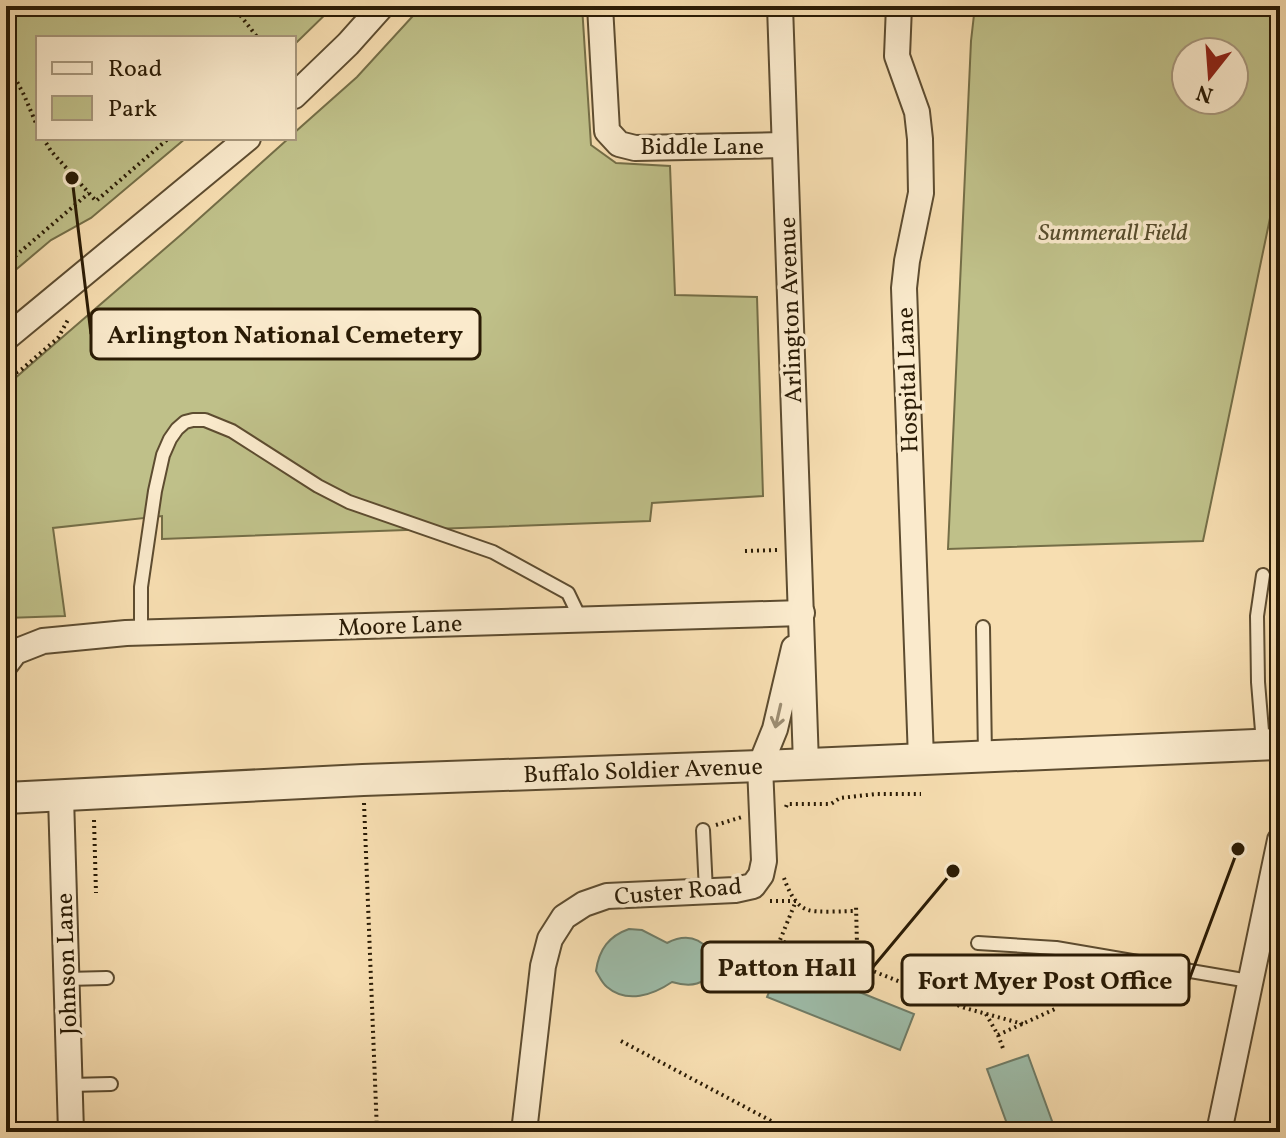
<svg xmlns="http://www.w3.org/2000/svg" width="1286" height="1138" viewBox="0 0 1286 1138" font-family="Vollkorn,serif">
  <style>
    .green { fill: #bfc089; stroke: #746e47; stroke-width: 2; fill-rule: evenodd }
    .water { fill: #9dbca9; stroke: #6f7c67; stroke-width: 2 }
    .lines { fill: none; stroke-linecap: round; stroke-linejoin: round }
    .service-casing { stroke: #5d4c30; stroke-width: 16 }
    .minor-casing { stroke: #5d4c30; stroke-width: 28 }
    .tertiary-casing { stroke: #5d4c30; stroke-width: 34 }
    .path { stroke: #2a1b05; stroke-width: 4; stroke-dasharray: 2 4; stroke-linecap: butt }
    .service { stroke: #faeacc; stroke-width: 12 }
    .minor { stroke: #faeacc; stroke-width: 24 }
    .tertiary { stroke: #faeacc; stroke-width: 30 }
    .oneway { stroke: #9c8d72 }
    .labels { text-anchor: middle; stroke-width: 7; stroke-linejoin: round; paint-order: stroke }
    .street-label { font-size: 24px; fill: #2a1b05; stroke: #faeacc }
    .park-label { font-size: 24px; font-style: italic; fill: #574d2d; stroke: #faeacc }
    .leader { fill: none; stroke: #2a1b05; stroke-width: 3 }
    .callout-dot { fill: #2a1b05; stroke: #faeacc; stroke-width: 3 }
    .callout { fill: #faeacc; stroke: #2a1b05; stroke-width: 3 }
    .callout-label { font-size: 26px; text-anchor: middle; font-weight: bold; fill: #2a1b05 }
  </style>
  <rect width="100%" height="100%" fill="#f7deb1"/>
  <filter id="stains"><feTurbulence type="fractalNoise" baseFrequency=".0025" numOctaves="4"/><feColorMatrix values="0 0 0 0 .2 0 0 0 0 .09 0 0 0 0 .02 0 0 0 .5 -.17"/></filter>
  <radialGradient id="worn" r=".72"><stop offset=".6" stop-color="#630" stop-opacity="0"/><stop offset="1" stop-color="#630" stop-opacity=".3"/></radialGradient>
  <g class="green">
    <path d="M 6,6 L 334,6 L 294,45 L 294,38 L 38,38 L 38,138 L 186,138 L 91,218 L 51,240 L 6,278 Z"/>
    <path d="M 422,6 L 582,6 L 591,145 L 616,163 L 670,166 L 675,295 L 757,297 L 763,496 L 652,503 L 650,521 L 162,539 L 162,516 L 53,528 L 65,616 L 6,618 L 6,386 L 183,233 L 289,138 L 294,138 L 294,133 L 357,77 Z"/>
    <path d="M 975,6 L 1280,6 L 1280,170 L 1203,541 L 948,549 L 971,41 ZM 1186,52 L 1234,52 L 1234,100 L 1186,100 Z"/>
  </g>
  <g class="water">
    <path d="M 629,929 L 642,930 L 667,943 C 718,917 733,1000 672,982 C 653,995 627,1004 607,987 C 602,983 599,976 596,971 C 599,949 609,936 629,929 Z"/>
    <path d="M 782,961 L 914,1014 L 900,1050 L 767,997 Z"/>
    <path d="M 1028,1055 L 1056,1132 L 1010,1132 L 987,1069 Z"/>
  </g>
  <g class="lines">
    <defs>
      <g id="service">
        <path d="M 983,627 L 985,756"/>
        <path d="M 141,633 L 141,587 L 155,491 L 163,455 L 170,439 L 177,429 L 185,422 L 193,420 L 205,420 L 232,431 L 318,486 L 349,502 L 493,552 L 568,593 L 581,620"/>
        <path d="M 1263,743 L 1258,682 L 1257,616 L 1263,575"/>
        <path d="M 703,830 L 706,891"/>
        <path d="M 978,943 L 1056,948 L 1249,981"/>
        <path d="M 66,979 L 107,978"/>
        <path d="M 70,1085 L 111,1084"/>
      </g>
      <g id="minor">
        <path d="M 600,6 L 607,131 L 619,144 L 635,148 L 784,145"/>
        <path d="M 780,6 L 806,764"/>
        <path d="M 899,6 L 897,56 L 917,112 L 920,139 L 921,193 L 907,261 L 904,288 L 921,759"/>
        <path d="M 294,96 L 348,44 L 382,6"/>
        <path d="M 6,338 L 248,138"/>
        <path d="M 6,664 L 15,652 L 43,641 L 126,633 L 802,613"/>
        <path d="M 61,797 L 71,1132"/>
        <path d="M 524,1132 L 543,966 L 550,939 L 564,917 L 584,904 L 607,896 L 735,890 L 753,886 L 761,875 L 764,861 L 760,766 L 775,729 L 794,648"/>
        <path d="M 1219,1132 L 1280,840"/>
      </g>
      <path id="tertiary" d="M 6,798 L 363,780 L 760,766 L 1280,744"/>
    </defs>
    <use href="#service" class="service-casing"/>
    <use href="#minor" class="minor-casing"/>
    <use href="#tertiary" class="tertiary-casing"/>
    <g class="path">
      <path d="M 233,6 L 258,38"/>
      <path d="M 6,61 L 24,95 L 38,128"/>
      <path d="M 43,138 L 51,151 L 96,201 L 169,138"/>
      <path d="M 6,264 L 89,193"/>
      <path d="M 6,379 L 22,369 L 58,338 L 69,318"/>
      <path d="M 745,551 L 777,550"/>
      <path d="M 364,803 L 377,1132"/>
      <path d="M 786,807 L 787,804 L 831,804 L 840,798 L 876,794 L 921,794"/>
      <path d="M 94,820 L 96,893"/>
      <path d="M 716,825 L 742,817"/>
      <path d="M 784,878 C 788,889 795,906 808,910 C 816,913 845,911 856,911"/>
      <path d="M 770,901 L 796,901 L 780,940 L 798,949 L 838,957 L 965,1008 L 1023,1024"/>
      <path d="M 852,963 L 857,945 L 856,905"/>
      <path d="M 986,1014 L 998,1035 L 1004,1051"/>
      <path d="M 998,1035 L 1055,1009"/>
      <path d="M 621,1041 L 775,1123 L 775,1132"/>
    </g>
    <use href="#service" class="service"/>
    <use href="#minor" class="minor"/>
    <use href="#tertiary" class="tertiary"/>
  </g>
  <defs><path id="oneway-shaft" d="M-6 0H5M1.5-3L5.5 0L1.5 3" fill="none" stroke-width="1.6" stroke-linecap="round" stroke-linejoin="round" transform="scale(2)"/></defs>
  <use class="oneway" href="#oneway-shaft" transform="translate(778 716) rotate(103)"/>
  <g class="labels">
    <g class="street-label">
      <text x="702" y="154">Biddle Lane</text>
      <text transform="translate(790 310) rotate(-92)" y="8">Arlington Avenue</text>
      <text transform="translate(907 380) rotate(-92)" y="8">Hospital Lane</text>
      <text transform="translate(400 625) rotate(-2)" y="8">Moore Lane</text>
      <text transform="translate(643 770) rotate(-2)" y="8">Buffalo Soldier Avenue</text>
      <text transform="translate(678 891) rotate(-5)" y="8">Custer Road</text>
      <text transform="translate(66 964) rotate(-92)" y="8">Johnson Lane</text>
    </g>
    <g class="park-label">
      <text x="1113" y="240">Summerall Field</text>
    </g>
  </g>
  <path class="leader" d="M72 178L91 334M953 871L873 967M1238 849L1189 980"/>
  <g class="callout-dot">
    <circle cx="72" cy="178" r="8"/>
    <circle cx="953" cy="871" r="8"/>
    <circle cx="1238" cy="849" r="8"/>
  </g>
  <g class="callout">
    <rect x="91" y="309" width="389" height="50" rx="8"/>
    <rect x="702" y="942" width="171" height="50" rx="8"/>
    <rect x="902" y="955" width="287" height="50" rx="8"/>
  </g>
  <g class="callout-label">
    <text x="285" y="343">Arlington National Cemetery</text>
    <text x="787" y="976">Patton Hall</text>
    <text x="1045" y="989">Fort Myer Post Office</text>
  </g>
  <rect width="1286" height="1138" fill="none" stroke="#f7deb1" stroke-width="32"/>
  <rect x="8" y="8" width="1270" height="1122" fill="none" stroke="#2a1b05" stroke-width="4"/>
  <rect x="16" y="16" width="1254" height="1106" fill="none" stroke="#2a1b05" stroke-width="2"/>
  <rect x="36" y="36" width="260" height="104" fill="#faeacc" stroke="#a7977c" stroke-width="2"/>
  <rect x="52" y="62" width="40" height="12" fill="#faeacc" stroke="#a7977c" stroke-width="2"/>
  <text x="108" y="76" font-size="24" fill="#2a1b05">Road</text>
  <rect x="52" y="96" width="40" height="24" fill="#bfc089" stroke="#a7977c" stroke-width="2"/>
  <text x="108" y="116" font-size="24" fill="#2a1b05">Park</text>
  <g transform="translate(1210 76) rotate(197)"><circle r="38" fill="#faeacc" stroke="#a7977c" stroke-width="2"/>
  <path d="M0-6L14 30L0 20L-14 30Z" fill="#8f2418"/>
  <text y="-12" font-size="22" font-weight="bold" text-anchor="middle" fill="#2a1b05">N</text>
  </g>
  <rect width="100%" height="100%" filter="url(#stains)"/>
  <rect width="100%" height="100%" fill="url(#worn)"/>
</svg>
